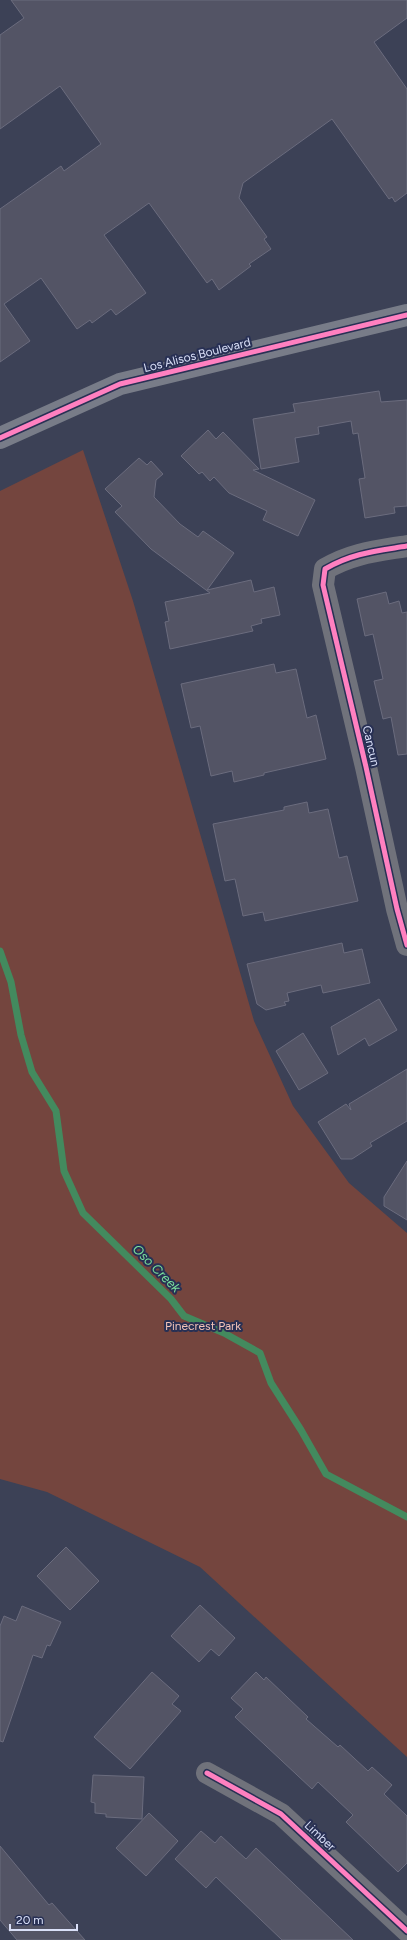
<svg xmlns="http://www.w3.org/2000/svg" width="407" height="1940" viewBox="0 0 407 1940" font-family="Figtree,sans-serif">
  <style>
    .green { fill: #74453e }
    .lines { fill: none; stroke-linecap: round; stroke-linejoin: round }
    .stream { stroke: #438a5e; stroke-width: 7 }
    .building { fill: #535465; stroke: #6b6c7e }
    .minor { stroke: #70727b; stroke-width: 22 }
    .major { stroke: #787c88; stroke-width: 22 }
    .cycleway-casing { stroke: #283054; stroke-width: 8 }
    .cycleway { stroke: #ff80c0; stroke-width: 5 }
    .labels { text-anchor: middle; stroke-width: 4; stroke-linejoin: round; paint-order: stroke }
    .street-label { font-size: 12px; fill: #dae0f8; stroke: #283054 }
    .park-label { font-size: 12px; fill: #f2c3b8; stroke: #283054 }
    .water-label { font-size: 13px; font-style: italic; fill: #79e09b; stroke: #283054 }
  </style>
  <rect width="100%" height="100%" fill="#3c4156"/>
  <path class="green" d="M 83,450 L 133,601 L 254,1021 L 293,1106 L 349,1183 L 407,1233 L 407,1757 L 200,1567 L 47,1492 L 0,1479 L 0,491 Z"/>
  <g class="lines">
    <path class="stream" d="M 0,951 L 11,982 L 21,1035 L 32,1072 L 56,1111 L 64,1171 L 83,1213 L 171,1299 L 184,1316 L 224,1333 L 260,1353 L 271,1383 L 301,1430 L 326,1474 L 407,1517"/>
  </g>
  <g class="building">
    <path d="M 11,0 L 407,0 L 407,18 L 374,42 L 407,89 L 407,193 L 395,202 L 392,197 L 389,199 L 332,119 L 243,183 L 239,198 L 267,237 L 264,239 L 271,249 L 249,264 L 251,266 L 219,290 L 212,279 L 207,283 L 149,203 L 104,235 L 146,293 L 116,315 L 111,309 L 92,323 L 90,320 L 77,329 L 41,278 L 4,304 L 30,341 L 0,362 L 0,209 L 61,166 L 64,171 L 101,144 L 60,86 L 0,129 L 0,35 L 24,18 Z"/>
    <path d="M 379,391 L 381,402 L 407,400 L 407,506 L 394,507 L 395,513 L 365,518 L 359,479 L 365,478 L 358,433 L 353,434 L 351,421 L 318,427 L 319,434 L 295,438 L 299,462 L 261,469 L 253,419 L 295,412 L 293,404 Z"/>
    <path d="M 208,430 L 216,439 L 223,432 L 259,469 L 253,470 L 315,500 L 298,536 L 263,520 L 267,511 L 229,493 L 214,477 L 210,481 L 202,472 L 199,474 L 181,456 Z"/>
    <path d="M 139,458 L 147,465 L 151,461 L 163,474 L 156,480 L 154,497 L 180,524 L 198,537 L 203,531 L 234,553 L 207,590 L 251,580 L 254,592 L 274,587 L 280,615 L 261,619 L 262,623 L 251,626 L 253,631 L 170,649 L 165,622 L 169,621 L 165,602 L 210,593 L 151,549 L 115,512 L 122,506 L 105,489 Z"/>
    <path d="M 386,592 L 389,604 L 399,601 L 402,613 L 407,612 L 407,754 L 398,755 L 391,717 L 383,719 L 374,681 L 383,679 L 373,634 L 365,636 L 357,599 Z"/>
    <path d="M 274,664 L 276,673 L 296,669 L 307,718 L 316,715 L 326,759 L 264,773 L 264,775 L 234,782 L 232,771 L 211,776 L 200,726 L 191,728 L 181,684 Z"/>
    <path d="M 307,802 L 309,813 L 328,809 L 339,858 L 347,856 L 358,901 L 265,921 L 263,912 L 243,916 L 235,879 L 225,881 L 213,824 L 284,810 L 284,807 Z"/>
    <path d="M 342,943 L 344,953 L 362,949 L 370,983 L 323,993 L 321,985 L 287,993 L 289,1001 L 284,1002 L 286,1005 L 266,1010 L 257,1004 L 247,964 Z"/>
    <path d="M 379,999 L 397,1030 L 369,1046 L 365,1038 L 338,1055 L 331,1027 Z"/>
    <path d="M 303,1033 L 328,1073 L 299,1090 L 276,1051 Z"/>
    <path d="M 407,1069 L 407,1121 L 370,1143 L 372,1146 L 352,1159 L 341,1159 L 318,1122 L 346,1104 L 351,1110 L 349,1104 Z"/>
    <path d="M 407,1161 L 407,1220 L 384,1206 L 384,1197 Z"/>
    <path d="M 66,1547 L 99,1581 L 70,1610 L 37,1576 Z"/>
    <path d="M 200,1605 L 235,1638 L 219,1656 L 211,1649 L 199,1662 L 171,1636 Z"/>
    <path d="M 22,1606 L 61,1622 L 50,1646 L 47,1645 L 42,1658 L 33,1655 L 3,1742 L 0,1741 L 0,1626 L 4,1616 L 16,1621 Z"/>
    <path d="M 152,1672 L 179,1696 L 172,1704 L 181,1711 L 130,1769 L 94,1737 Z"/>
    <path d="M 256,1672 L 264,1680 L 266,1677 L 308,1717 L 306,1719 L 338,1747 L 340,1745 L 368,1771 L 372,1767 L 392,1785 L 384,1794 L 407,1816 L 407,1863 L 398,1872 L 346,1822 L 353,1815 L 318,1782 L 312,1789 L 235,1717 L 243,1709 L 231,1698 Z"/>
    <path d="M 93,1775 L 144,1777 L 142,1819 L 106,1817 L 106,1814 L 95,1813 L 95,1803 L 91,1802 Z"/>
    <path d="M 149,1813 L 178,1841 L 146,1876 L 116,1848 Z"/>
    <path d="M 201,1831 L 215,1843 L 221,1836 L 246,1859 L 256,1848 L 353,1940 L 282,1940 L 216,1877 L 206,1888 L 175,1859 Z"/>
    <path d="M 0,1846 L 49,1905 L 52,1903 L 85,1940 L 17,1940 L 0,1920 Z"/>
  </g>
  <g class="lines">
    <g class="minor">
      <path d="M 407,546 C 377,551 352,553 325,569 L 323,585 L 366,767 L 397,909 L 407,945"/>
      <path d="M 207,1773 L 281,1814 L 407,1931"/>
    </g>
    <path class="major" d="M 0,438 L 120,384 L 407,315"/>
    <defs>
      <g id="cycleway">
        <path d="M 0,438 L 120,384 L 407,315"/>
        <path d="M 407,546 C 377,551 352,553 325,569 L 323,585 L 366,767 L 397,909 L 407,945"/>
        <path d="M 207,1773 L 281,1814 L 407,1931"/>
      </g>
    </defs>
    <use href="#cycleway" class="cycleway-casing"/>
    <use href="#cycleway" class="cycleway"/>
  </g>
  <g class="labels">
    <g class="street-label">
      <text transform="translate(197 355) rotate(-14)" y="4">Los Alisos Boulevard</text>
      <text transform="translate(371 746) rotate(77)" y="4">Cancun</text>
      <text transform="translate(320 1836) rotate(43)" y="4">Limber</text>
    </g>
    <g class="park-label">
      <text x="203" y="1330">Pinecrest Park</text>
    </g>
    <g class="water-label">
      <text transform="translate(157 1268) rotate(45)" y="5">Oso Creek</text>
    </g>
  </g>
  <path d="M10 1924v6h67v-6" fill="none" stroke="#dae0f8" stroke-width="2"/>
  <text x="16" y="1924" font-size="12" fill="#dae0f8" stroke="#283054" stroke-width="3" paint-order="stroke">20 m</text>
</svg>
